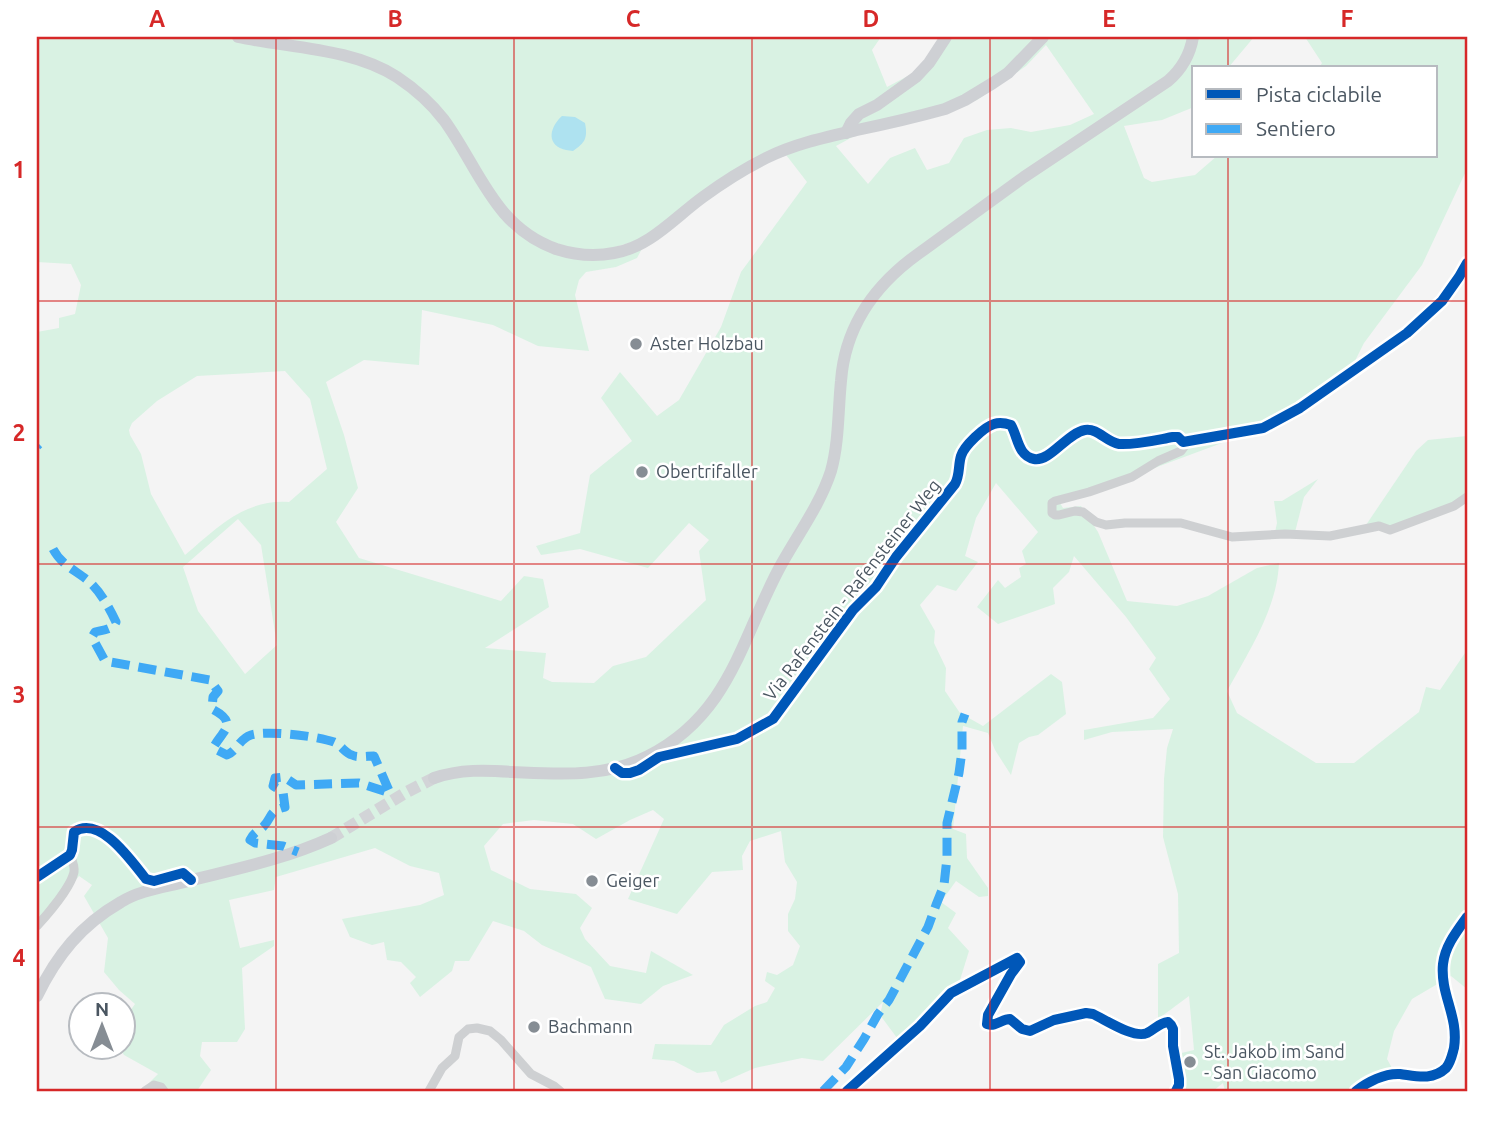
<svg xmlns="http://www.w3.org/2000/svg" width="1504" height="1128" viewBox="0 0 1504 1128" font-family="Ubuntu,sans-serif">
  <style>
    .green { fill: #d9f2e3; fill-rule: evenodd }
    .water { fill: #aee2f0 }
    .lines { fill: none; stroke-linecap: round; stroke-linejoin: round }
    .secondary-tunnel { stroke: #d2d4d7; stroke-width: 12; stroke-dasharray: 12 6; stroke-linecap: butt }
    .street { stroke: #ced0d2; stroke-width: 9 }
    .secondary { stroke: #ced0d4; stroke-width: 12 }
    .quiet { stroke: #3fa9f5; stroke-width: 9; stroke-dasharray: 18 9; stroke-linecap: butt }
    .cycleway-casing { stroke: #fff; stroke-width: 15 }
    .cycleway { stroke: #0057b8; stroke-width: 10 }
    .grid { fill: none; stroke: #d62828; stroke-width: 2; stroke-opacity: 0.55 }
    .poi-dot { fill: #868d94; stroke: #fff; stroke-width: 2.5 }
    .labels { text-anchor: middle; stroke-width: 5; stroke-linejoin: round; paint-order: stroke }
    .poi-label { font-size: 18px; fill: #4a5661; stroke: #fff; text-anchor: start }
    .street-label { font-size: 18px; fill: #4a5661; stroke: #fff }
    .neatline { fill: none; stroke: #d62828; stroke-width: 2.5 }
    .grid-label { font-size: 23px; text-anchor: middle; font-weight: bold; fill: #d62828 }
  </style>
  <rect width="100%" height="100%" fill="#f4f4f4"/>
  <g class="green">
    <path d="M 37,37 L 881,37 L 872,50 L 887,87 L 921,69 L 942,37 L 1254,37 L 1228,68 L 1194,68 L 1194,107 L 1162,120 L 1124,126 L 1144,178 L 1152,182 L 1195,175 L 1217,156 L 1436,156 L 1436,68 L 1319,68 L 1322,63 L 1305,37 L 1467,37 L 1467,169 L 1422,265 L 1364,343 L 1350,371 L 1257,430 L 1060,503 L 1063,508 L 1081,506 L 1098,532 L 1127,601 L 1177,606 L 1208,596 L 1257,568 L 1279,563 C 1277,609 1249,651 1227,691 L 1237,713 L 1316,763 L 1354,763 L 1419,712 L 1426,687 L 1440,690 L 1467,650 L 1467,989 L 1451,976 L 1412,999 L 1394,1031 L 1387,1059 L 1392,1068 L 1387,1079 L 1370,1091 L 1225,1091 L 1223,1083 L 1213,1091 L 1172,1091 L 1177,1077 L 1169,1056 L 1194,1050 L 1189,996 L 1158,1019 L 1158,964 L 1179,953 L 1178,894 L 1163,837 L 1164,779 L 1167,748 L 1173,729 L 1112,732 L 1084,740 L 1084,730 L 1153,718 L 1170,699 L 1149,669 L 1156,658 L 1126,617 L 1074,556 L 1069,572 L 1053,588 L 1055,604 L 998,624 L 977,607 L 998,580 L 1005,588 L 1021,577 L 1019,568 L 1026,564 L 1022,551 L 1038,532 L 996,483 L 976,518 L 965,556 L 978,562 L 956,591 L 937,585 L 920,605 L 935,631 L 934,643 L 946,668 L 945,691 L 960,713 L 983,726 L 1051,674 L 1062,682 L 1066,714 L 1038,735 L 1029,737 L 1019,743 L 1011,775 L 995,750 L 988,733 L 963,726 L 953,829 L 966,834 L 967,858 L 988,888 L 988,896 L 979,897 L 956,881 L 941,902 L 956,913 L 948,928 L 969,951 L 955,996 L 903,1046 L 880,1015 L 883,1002 L 823,1061 L 802,1058 L 755,1068 L 721,1083 L 716,1071 L 697,1073 L 674,1061 L 652,1059 L 655,1044 L 711,1045 L 724,1025 L 755,1006 L 767,1002 L 775,988 L 765,981 L 767,972 L 777,975 L 793,965 L 800,946 L 788,931 L 788,914 L 795,899 L 797,882 L 785,862 L 781,831 L 750,841 L 742,856 L 743,870 L 712,872 L 677,914 L 628,899 L 664,819 L 653,810 L 630,820 L 596,839 L 573,824 L 534,820 L 503,824 L 484,846 L 491,870 L 530,889 L 576,894 L 592,908 L 580,928 L 585,939 L 610,966 L 646,973 L 651,951 L 693,975 L 663,986 L 641,1004 L 605,999 L 591,967 L 542,945 L 524,931 L 493,921 L 469,961 L 455,961 L 452,971 L 420,997 L 410,983 L 416,977 L 401,962 L 387,960 L 384,942 L 372,945 L 350,937 L 342,919 L 420,905 L 444,895 L 439,873 L 410,866 L 375,848 L 276,877 L 274,890 L 229,900 L 240,948 L 274,940 L 274,946 L 242,968 L 245,1029 L 237,1042 L 202,1042 L 200,1056 L 211,1070 L 197,1091 L 141,1091 L 158,1074 L 124,1055 L 120,1048 L 122,1048 L 123,1021 L 135,1004 L 119,990 L 104,972 L 108,938 L 84,896 L 92,885 L 79,876 L 54,908 L 37,927 L 37,332 L 59,328 L 59,318 L 75,314 L 81,285 L 71,264 L 37,262 ZM 1046,45 L 1094,114 L 1070,125 L 1031,132 L 1011,128 L 987,130 L 964,138 L 949,163 L 927,170 L 915,148 L 890,158 L 868,184 L 836,146 L 858,134 L 977,100 L 1026,66 ZM 783,151 L 807,182 L 741,272 L 721,327 L 679,400 L 657,416 L 620,372 L 601,398 L 632,441 L 590,475 L 580,533 L 536,546 L 541,555 L 580,549 L 648,568 L 689,523 L 709,540 L 699,551 L 706,600 L 646,657 L 613,666 L 594,683 L 552,682 L 543,678 L 546,653 L 485,648 L 549,607 L 543,579 L 524,576 L 501,601 L 359,558 L 336,522 L 358,488 L 344,435 L 326,382 L 364,360 L 419,365 L 422,310 L 493,325 L 538,346 L 589,351 L 575,295 L 579,280 L 586,272 L 616,267 L 637,258 L 645,243 L 612,248 L 645,238 ZM 285,371 L 310,399 L 327,469 L 289,502 C 244,499 217,528 185,555 L 151,494 L 141,454 L 130,435 L 129,430 L 132,423 L 157,401 L 197,376 ZM 238,519 L 261,545 L 277,645 L 245,674 L 198,611 L 183,567 Z"/>
    <path d="M 1467,436 L 1467,497 L 1390,530 L 1364,528 L 1416,451 L 1428,440 Z"/>
    <path d="M 1318,479 L 1304,497 L 1295,532 L 1274,537 L 1277,523 L 1274,501 L 1282,501 Z"/>
  </g>
  <path class="water" d="M 562,116 L 575,117 L 585,123 C 588,138 585,143 573,151 C 568,150 564,150 560,148 C 545,140 553,124 562,116 Z"/>
  <g class="lines">
    <path class="secondary-tunnel" d="M 331,838 L 405,793 L 434,778"/>
    <g class="street">
      <path d="M 1183,442 L 1184,447 L 1181,451 L 1158,461 L 1132,477 L 1089,492 L 1055,501 L 1052,503 L 1052,513 L 1055,515 L 1059,515 L 1075,511 L 1083,512 L 1096,522 L 1106,525 L 1125,523 L 1181,523 L 1232,537 L 1285,534 L 1330,536 L 1379,526 L 1390,530 L 1454,506 L 1467,497"/>
      <path d="M 1183,442 L 1263,428 L 1300,408 L 1407,333 L 1442,301 L 1459,277 L 1467,263"/>
      <path d="M 615,768 L 622,773 L 630,773 L 639,770 L 659,757 L 737,739 L 773,719 L 853,610 L 876,587 L 896,557 L 955,484 C 960,475 958,466 961,456 C 964,446 984,427 994,424 C 1000,422 1005,423 1011,425 C 1018,437 1018,456 1034,459 C 1050,462 1067,433 1085,430 C 1098,428 1106,442 1119,444 C 1136,445 1156,440 1173,437 L 1178,437 L 1183,442"/>
      <path d="M 37,877 L 70,855 L 72,850 L 74,832 C 100,814 132,862 146,879 L 154,881 L 183,873 L 191,880"/>
      <path d="M 37,926 C 47,915 71,887 74,872 C 75,866 72,860 70,855"/>
      <path d="M 145,1091 L 154,1085 L 161,1087 L 164,1091"/>
      <path d="M 429,1091 L 442,1068 L 455,1056 L 459,1037 L 468,1029 L 477,1028 L 490,1031 L 501,1040 L 531,1074 L 554,1086 L 560,1091"/>
      <path d="M 847,1091 L 920,1026 L 951,993 L 1017,958 L 1020,962 L 1011,974 L 988,1015 L 987,1024 C 996,1027 1002,1019 1010,1019 L 1022,1029 L 1030,1031 L 1054,1020 L 1086,1013 L 1093,1014 C 1106,1020 1134,1039 1147,1033 C 1155,1029 1159,1023 1168,1022 L 1171,1025 L 1173,1029 L 1173,1046 L 1179,1079 L 1179,1085 L 1176,1091"/>
      <path d="M 1356,1091 C 1367,1082 1385,1073 1400,1074 C 1416,1076 1432,1081 1446,1068 C 1451,1062 1452,1055 1454,1048 C 1459,1016 1440,995 1443,964 C 1445,946 1457,931 1467,917"/>
    </g>
    <g class="secondary">
      <path d="M 238,37 C 290,48 352,48 397,77 C 415,89 431,103 444,120 C 479,168 494,227 556,249 C 575,255 594,257 614,253 C 650,247 674,218 703,197 C 722,183 744,169 766,158 C 794,144 826,137 857,130 C 886,124 916,117 945,109 L 965,100 L 993,83 L 1008,73 L 1043,37"/>
      <path d="M 846,133 L 851,123 L 859,114 L 877,105 L 916,77 L 929,63 L 946,37"/>
      <path d="M 434,778 C 460,769 486,770 513,772 C 559,774 605,778 648,756 C 731,714 741,638 781,565 C 798,534 820,505 831,471 C 839,442 838,411 841,381 C 845,327 875,285 918,254 L 1024,177 L 1168,81 C 1182,69 1190,55 1193,37"/>
      <path d="M 37,996 C 57,955 81,925 121,902 C 140,890 166,887 188,881 C 236,869 285,859 331,838"/>
    </g>
    <g class="quiet">
      <path d="M 37,446 L 39,444"/>
      <path d="M 53,549 C 61,564 73,569 86,579 C 99,589 109,607 116,622 C 112,630 102,630 95,632 L 92,637 L 105,661 L 210,680 L 218,691 L 213,697 L 212,709 C 239,723 223,730 213,748 L 227,755 C 238,750 239,739 251,735 C 268,730 317,736 334,742 C 341,745 345,753 352,755 C 357,758 367,756 374,756 L 390,793 L 359,783 L 296,785 L 284,777 L 275,778 L 273,786 L 283,792 L 285,807 C 268,811 273,817 263,827 C 257,832 254,832 250,840 L 255,843 L 283,846 L 298,852"/>
      <path d="M 823,1091 L 846,1067 L 864,1039 L 878,1014 L 889,1000 L 928,927 L 936,905 L 944,885 L 947,858 L 947,823 L 959,773 L 962,751 L 962,722 L 965,714"/>
    </g>
    <defs>
      <g id="cycleway">
        <path d="M 615,768 L 622,773 L 630,773 L 639,770 L 659,757 L 737,739 L 773,719 L 853,610 L 876,587 L 896,557 L 955,484 C 960,475 958,466 961,456 C 964,446 984,427 994,424 C 1000,422 1005,423 1011,425 C 1018,437 1018,456 1034,459 C 1050,462 1067,433 1085,430 C 1098,428 1106,442 1119,444 C 1136,445 1156,440 1173,437 L 1178,437 L 1183,442 L 1263,428 L 1300,408 L 1407,333 L 1442,301 L 1459,277 L 1467,263"/>
        <path d="M 37,877 L 70,855 L 72,850 L 74,832 C 100,814 132,862 146,879 L 154,881 L 183,873 L 191,880"/>
        <path d="M 847,1091 L 920,1026 L 951,993 L 1017,958 L 1020,962 L 1011,974 L 988,1015 L 987,1024 C 996,1027 1002,1019 1010,1019 L 1022,1029 L 1030,1031 L 1054,1020 L 1086,1013 L 1093,1014 C 1106,1020 1134,1039 1147,1033 C 1155,1029 1159,1023 1168,1022 L 1171,1025 L 1173,1029 L 1173,1046 L 1179,1079 L 1179,1085 L 1176,1091"/>
        <path d="M 1356,1091 C 1367,1082 1385,1073 1400,1074 C 1416,1076 1432,1081 1446,1068 C 1451,1062 1452,1055 1454,1048 C 1459,1016 1440,995 1443,964 C 1445,946 1457,931 1467,917"/>
      </g>
    </defs>
    <use href="#cycleway" class="cycleway-casing"/>
    <use href="#cycleway" class="cycleway"/>
  </g>
  <path class="grid" d="M 276,37 L 276,1091M 514,37 L 514,1091M 752,37 L 752,1091M 990,37 L 990,1091M 1228,37 L 1228,68M 1228,156 L 1228,1091M 37,301 L 1467,301M 37,564 L 1467,564M 37,827 L 1467,827"/>
  <g class="poi-dot">
    <circle cx="636" cy="344" r="7"/>
    <circle cx="642" cy="472" r="7"/>
    <circle cx="592" cy="881" r="7"/>
    <circle cx="534" cy="1027" r="7"/>
    <circle cx="1190" cy="1062" r="7"/>
  </g>
  <g class="labels">
    <g class="poi-label">
      <text x="650" y="350">Aster Holzbau</text>
      <text x="656" y="478">Obertrifaller</text>
      <text x="606" y="887">Geiger</text>
      <text x="548" y="1033">Bachmann</text>
      <text x="1204" y="1058">St. Jakob im Sand<tspan x="1204" dy="21">- San Giacomo</tspan></text>
    </g>
    <g class="street-label">
      <text transform="translate(852 590) rotate(-52)" y="6">Via Rafenstein - Rafensteiner Weg</text>
    </g>
  </g>
  <rect width="1504" height="1128" fill="none" stroke="#ffffff" stroke-width="77"/>
  <rect x="1192" y="66" width="245" height="91" fill="#ffffff" stroke="#b7bbc0" stroke-width="2"/>
  <rect x="1206" y="89" width="35" height="10" fill="#0057b8" stroke="#b7bbc0" stroke-width="2"/>
  <text x="1256" y="102" font-size="21" fill="#4a5661">Pista ciclabile</text>
  <rect x="1206" y="124" width="35" height="10" fill="#3fa9f5" stroke="#b7bbc0" stroke-width="2"/>
  <text x="1256" y="136" font-size="21" fill="#4a5661">Sentiero</text>
  <g transform="translate(102 1026)"><circle r="33" fill="#ffffff" stroke="#b7bbc0" stroke-width="2"/>
  <path d="M0-5L12 26L0 18L-12 26Z" fill="#868d94"/>
  <text y="-10" font-size="19" font-weight="bold" text-anchor="middle" fill="#4a5661">N</text>
  </g>
  <rect x="38" y="38" width="1428" height="1052" class="neatline"/>
  <g class="grid-label">
    <text x="157" y="27">A</text>
    <text x="395" y="27">B</text>
    <text x="633" y="27">C</text>
    <text x="871" y="27">D</text>
    <text x="1109" y="27">E</text>
    <text x="1347" y="27">F</text>
    <text x="19" y="178">1</text>
    <text x="19" y="441">2</text>
    <text x="19" y="703">3</text>
    <text x="19" y="966">4</text>
  </g>
</svg>
